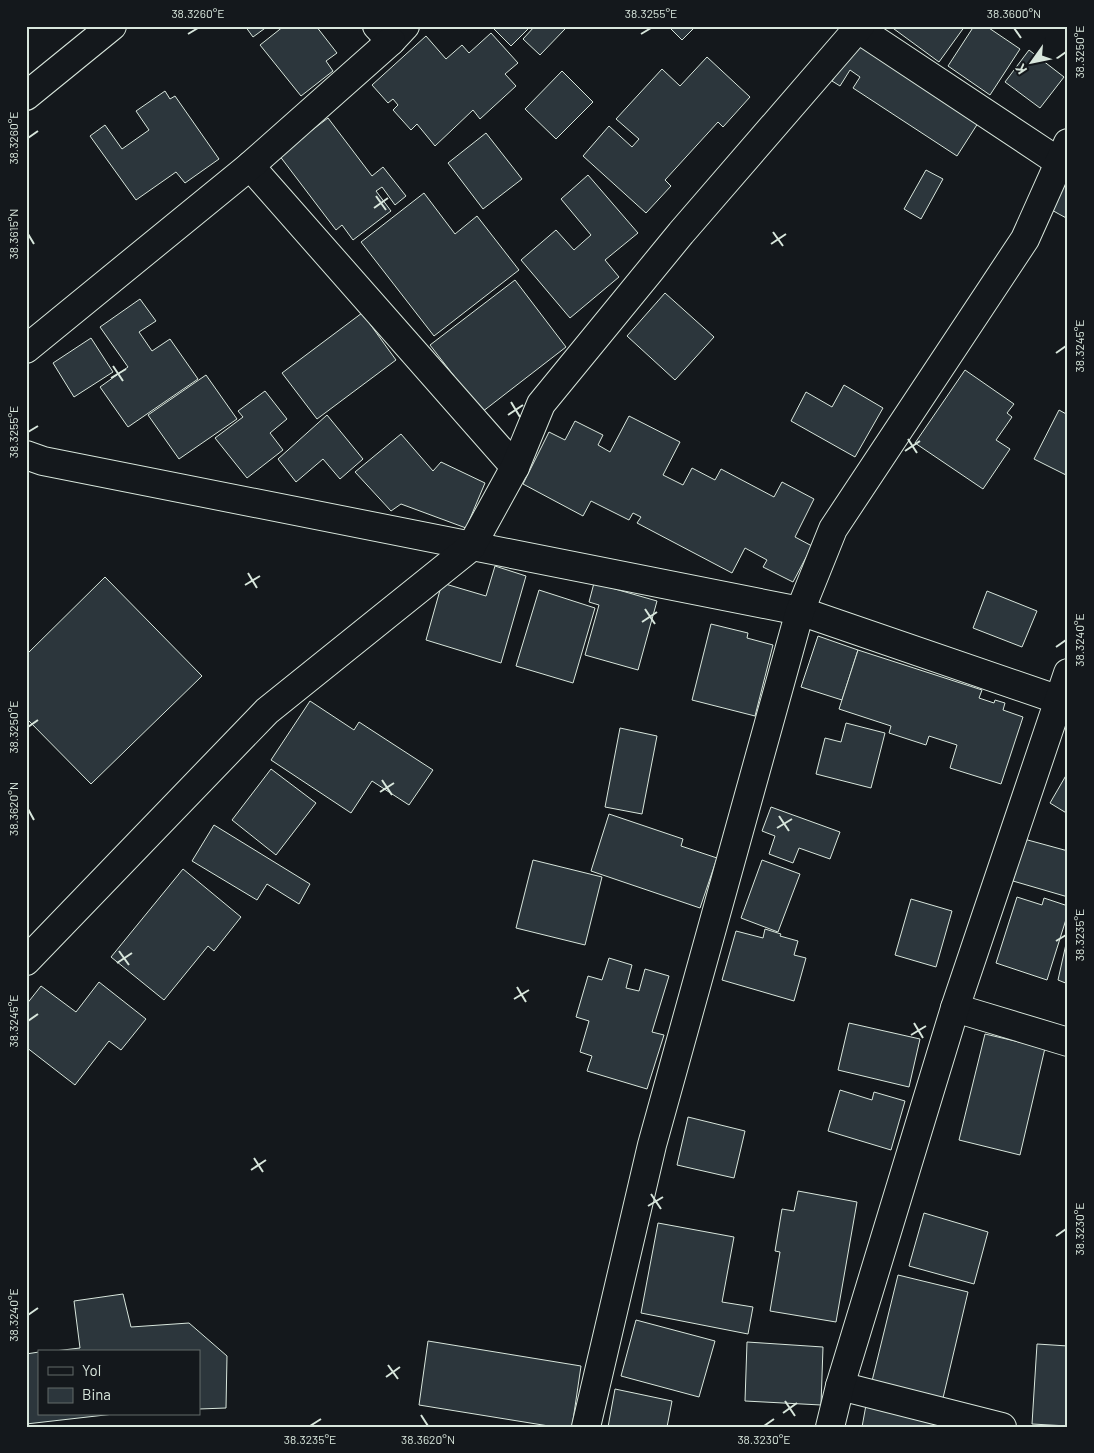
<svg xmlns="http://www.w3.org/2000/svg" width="1094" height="1453" viewBox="0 0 1094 1453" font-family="Barlow,sans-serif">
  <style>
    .building { fill: #2c363c; stroke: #d8e6dc }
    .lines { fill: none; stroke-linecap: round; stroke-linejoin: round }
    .street-casing { stroke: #d8e6dc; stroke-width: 30 }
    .street { stroke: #14181c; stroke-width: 28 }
    .ticks { fill: none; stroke: #d8e6dc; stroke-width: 2 }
    .neatline { fill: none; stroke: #d8e6dc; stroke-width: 2 }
    .ticks-label { font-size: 12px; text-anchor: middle; fill: #d8e6dc }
  </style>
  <rect width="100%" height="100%" fill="#14181c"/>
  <g class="building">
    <path d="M 245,26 L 268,26 L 253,37 Z"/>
    <path d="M 284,26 L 316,26 L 337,53 L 326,61 L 333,71 L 301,96 L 260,45 Z"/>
    <path d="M 491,26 L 531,26 L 511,46 Z"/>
    <path d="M 535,26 L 562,26 L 565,29 L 540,55 L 523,39 Z"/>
    <path d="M 668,26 L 696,26 L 682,40 Z"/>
    <path d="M 890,26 L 965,26 L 939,62 Z"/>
    <path d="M 974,26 L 986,26 L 1020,49 L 990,95 L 948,66 Z"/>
    <path d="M 491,33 L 518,63 L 505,74 L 516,86 L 480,119 L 473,110 L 435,146 L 417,124 L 411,130 L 393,110 L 398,105 L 393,99 L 388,103 L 372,85 L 426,36 L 446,59 L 462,45 L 469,53 Z"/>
    <path d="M 862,35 L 987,109 L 957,156 L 853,88 L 860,77 L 850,70 L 840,86 L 832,81 Z"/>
    <path d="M 1029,50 L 1064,77 L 1040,108 L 1005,82 Z"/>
    <path d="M 707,57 L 750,97 L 723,127 L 718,122 L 665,180 L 671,186 L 646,213 L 583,156 L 609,126 L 632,147 L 639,139 L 616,119 L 662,69 L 680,86 Z"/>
    <path d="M 562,71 L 593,102 L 556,139 L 525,109 Z"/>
    <path d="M 165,91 L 170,99 L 175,96 L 219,159 L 185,183 L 176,172 L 136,200 L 90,136 L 105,125 L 122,149 L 149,130 L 136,111 Z"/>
    <path d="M 328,118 L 372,176 L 383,167 L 406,196 L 395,205 L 382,187 L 376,191 L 391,211 L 353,240 L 342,225 L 336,230 L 279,155 Z"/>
    <path d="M 486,133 L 522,179 L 483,209 L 448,163 Z"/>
    <path d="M 926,170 L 943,179 L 921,219 L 904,209 Z"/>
    <path d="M 1068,171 L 1068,219 L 1048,208 Z"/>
    <path d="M 588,175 L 638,233 L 605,260 L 619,277 L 570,318 L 521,260 L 556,230 L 574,250 L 591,235 L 561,199 Z"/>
    <path d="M 424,193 L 455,234 L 477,216 L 519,270 L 434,336 L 361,242 Z"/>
    <path d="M 515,280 L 566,347 L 482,412 L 430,345 Z"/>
    <path d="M 665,293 L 714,337 L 675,380 L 627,336 Z"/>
    <path d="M 140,299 L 156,321 L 139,332 L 152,351 L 170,339 L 198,379 L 128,427 L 100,387 L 128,367 L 100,327 Z"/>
    <path d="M 362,313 L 396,360 L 317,419 L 282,373 Z"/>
    <path d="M 91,338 L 113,372 L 74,397 L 53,363 Z"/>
    <path d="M 965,370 L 1014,404 L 1007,413 L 1012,417 L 996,440 L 1010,449 L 983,489 L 915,443 Z"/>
    <path d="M 206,375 L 237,419 L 179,459 L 148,415 Z"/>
    <path d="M 844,385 L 883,408 L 855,457 L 791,421 L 806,392 L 832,407 Z"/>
    <path d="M 265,391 L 287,419 L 270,433 L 283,450 L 247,478 L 215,438 L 243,417 L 238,411 Z"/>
    <path d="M 1059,410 L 1068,415 L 1068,476 L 1034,459 Z"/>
    <path d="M 327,415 L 363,459 L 340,479 L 323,459 L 296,482 L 278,459 Z"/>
    <path d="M 629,416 L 680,442 L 663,475 L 683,485 L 692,468 L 715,480 L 721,469 L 774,497 L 782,482 L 814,499 L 795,537 L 812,546 L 793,582 L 763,567 L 767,560 L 745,548 L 732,573 L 637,523 L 641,517 L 633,513 L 629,520 L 591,501 L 583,516 L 523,484 L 549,432 L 565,440 L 575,421 L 603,435 L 598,445 L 610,452 Z"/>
    <path d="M 401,434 L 433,471 L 441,462 L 485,483 L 466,528 L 401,504 L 391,511 L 355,472 Z"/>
    <path d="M 495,566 L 526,576 L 501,663 L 426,640 L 442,583 L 486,596 Z"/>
    <path d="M 105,577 L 202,676 L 91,784 L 26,718 L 26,655 Z"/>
    <path d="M 594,583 L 657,601 L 638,670 L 585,655 L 599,605 L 589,602 Z"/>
    <path d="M 539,590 L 595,608 L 573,683 L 516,666 Z"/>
    <path d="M 987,591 L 1037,611 L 1022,647 L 973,628 Z"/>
    <path d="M 711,624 L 748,633 L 747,638 L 773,645 L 755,716 L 692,700 Z"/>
    <path d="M 818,636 L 858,650 L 842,700 L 801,687 Z"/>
    <path d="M 858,650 L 982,690 L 979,698 L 994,703 L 995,700 L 1005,703 L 1003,710 L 1023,717 L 1001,784 L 950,768 L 957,745 L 929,736 L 926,745 L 889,733 L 891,726 L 839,709 Z"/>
    <path d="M 310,701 L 354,730 L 359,722 L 433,770 L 409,805 L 372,781 L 351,813 L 271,760 Z"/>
    <path d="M 846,723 L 885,733 L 871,788 L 816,774 L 825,738 L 841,742 Z"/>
    <path d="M 620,728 L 657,736 L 642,814 L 605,807 Z"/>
    <path d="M 271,769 L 316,803 L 276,855 L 232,820 Z"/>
    <path d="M 1068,772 L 1068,814 L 1050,803 Z"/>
    <path d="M 771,807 L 840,832 L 830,859 L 799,848 L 793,863 L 769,854 L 775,836 L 762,831 Z"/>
    <path d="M 609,814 L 683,839 L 681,846 L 717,858 L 700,908 L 591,871 Z"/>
    <path d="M 214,825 L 310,884 L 299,904 L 267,884 L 257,900 L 192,861 Z"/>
    <path d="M 1024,839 L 1068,851 L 1068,897 L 1013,881 Z"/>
    <path d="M 533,860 L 602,877 L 585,945 L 516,928 Z"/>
    <path d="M 762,860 L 800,874 L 778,932 L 741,918 Z"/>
    <path d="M 183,869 L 241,917 L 214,951 L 208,946 L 164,1000 L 111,957 Z"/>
    <path d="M 1017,897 L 1042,905 L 1044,898 L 1068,906 L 1068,913 L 1047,980 L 996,963 Z"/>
    <path d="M 911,899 L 952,911 L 936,967 L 895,955 Z"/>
    <path d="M 765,929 L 781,934 L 780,936 L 798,941 L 794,955 L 806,958 L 794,1001 L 722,980 L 736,931 L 763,938 Z"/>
    <path d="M 1068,935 L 1068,984 L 1058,980 Z"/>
    <path d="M 609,958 L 632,965 L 626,988 L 639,991 L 645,969 L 669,976 L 652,1032 L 664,1035 L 647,1089 L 587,1071 L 592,1056 L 580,1052 L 589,1021 L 576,1017 L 588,976 L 602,980 Z"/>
    <path d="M 99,982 L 146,1019 L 121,1050 L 109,1041 L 75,1085 L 26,1047 L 26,1005 L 41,986 L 76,1012 Z"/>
    <path d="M 849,1023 L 920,1039 L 909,1087 L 838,1070 Z"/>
    <path d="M 985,1034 L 1045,1048 L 1020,1155 L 959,1140 Z"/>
    <path d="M 840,1090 L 872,1100 L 874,1092 L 905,1101 L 891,1150 L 828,1131 Z"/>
    <path d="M 688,1117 L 745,1131 L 734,1178 L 677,1165 Z"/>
    <path d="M 798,1191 L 857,1202 L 836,1322 L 770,1311 L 780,1252 L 775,1251 L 782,1209 L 794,1211 Z"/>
    <path d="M 924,1213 L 988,1232 L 974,1284 L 909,1266 Z"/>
    <path d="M 658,1223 L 734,1237 L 722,1302 L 753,1307 L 748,1334 L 641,1313 Z"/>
    <path d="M 898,1275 L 968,1292 L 943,1398 L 872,1381 Z"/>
    <path d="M 123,1294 L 131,1327 L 189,1323 L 227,1356 L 226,1408 L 199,1409 L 199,1352 L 46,1352 L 80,1348 L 74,1301 Z"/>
    <path d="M 636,1320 L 715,1341 L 699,1397 L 621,1376 Z"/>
    <path d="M 428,1341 L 581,1366 L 572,1427 L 555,1427 L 419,1405 Z"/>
    <path d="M 747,1342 L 823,1347 L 821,1405 L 745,1401 Z"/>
    <path d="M 1037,1344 L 1068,1346 L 1068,1426 L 1032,1424 Z"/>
    <path d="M 39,1352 L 39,1414 L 114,1414 L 26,1424 L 26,1354 Z"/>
    <path d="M 615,1389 L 672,1401 L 667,1427 L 608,1427 Z"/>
    <path d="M 866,1405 L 947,1427 L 862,1427 Z"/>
  </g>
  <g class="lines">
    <defs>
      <g id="street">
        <path d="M 377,26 L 391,41 L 405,26"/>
        <path d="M 854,26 L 1059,162"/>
        <path d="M 26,96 L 112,26"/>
        <path d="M 250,166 L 515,467"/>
        <path d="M 26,349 L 250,166 L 391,41"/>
        <path d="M 26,455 L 43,461 L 800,611 L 1068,703"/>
        <path d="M 26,961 L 267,711 L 471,547 L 515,467 L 541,404 L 681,233 L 860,26"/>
        <path d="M 955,1008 L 1068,1042"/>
        <path d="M 840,1386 L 1002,1427"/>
        <path d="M 586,1427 L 652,1145 L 800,611 L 833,529 L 1025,239 L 1068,143"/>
        <path d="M 830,1427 L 840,1386 L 955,1008 L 1068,673"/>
      </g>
    </defs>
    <use href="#street" class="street-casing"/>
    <use href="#street" class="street"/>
  </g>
  <path class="ticks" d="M 1014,28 L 1021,38M 188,34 L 198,28M 641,34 L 651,28M 1056,59 L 1066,52M 28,138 L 38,131M 376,196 L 386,210M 374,208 L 388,198M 773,232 L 783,246M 28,234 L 34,244M 771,244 L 786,234M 1056,353 L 1066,346M 113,366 L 123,381M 111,378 L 126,369M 511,402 L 520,417M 508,415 L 523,405M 28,432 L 38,426M 908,439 L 917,453M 905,451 L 920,441M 248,573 L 257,588M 245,585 L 260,576M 645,609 L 655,624M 642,622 L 657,612M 1056,647 L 1066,640M 28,727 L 38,720M 382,780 L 392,795M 380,792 L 394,783M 28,809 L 34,820M 779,816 L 789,831M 777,828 L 792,819M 1056,941 L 1066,935M 119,951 L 129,965M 117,963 L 132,953M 517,987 L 526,1002M 514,999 L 529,990M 28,1021 L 38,1014M 914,1023 L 923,1038M 911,1035 L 926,1026M 254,1158 L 263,1172M 251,1170 L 266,1160M 651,1194 L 661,1209M 648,1206 L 663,1197M 1056,1236 L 1066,1229M 28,1315 L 38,1308M 388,1365 L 398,1379M 386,1377 L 400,1367M 785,1401 L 795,1416M 783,1413 L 797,1403M 421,1415 L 428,1426M 310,1426 L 321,1419M 764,1426 L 774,1419"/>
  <rect width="1094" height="1453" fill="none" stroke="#14181c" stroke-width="55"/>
  <rect x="38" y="1350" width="162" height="65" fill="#14181c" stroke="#626a69"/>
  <rect x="48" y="1367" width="25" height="8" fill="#14181c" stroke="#626a69"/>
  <text x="82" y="1376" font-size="15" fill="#d8e6dc">Yol</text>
  <rect x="48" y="1388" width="25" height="15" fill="#2c363c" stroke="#626a69"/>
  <text x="82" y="1400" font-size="15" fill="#d8e6dc">Bina</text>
  <g transform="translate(1032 62) rotate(237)" stroke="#14181c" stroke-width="4" paint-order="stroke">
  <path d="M0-4L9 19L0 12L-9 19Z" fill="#d8e6dc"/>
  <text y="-8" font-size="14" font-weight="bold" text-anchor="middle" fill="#d8e6dc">K</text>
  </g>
  <rect x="28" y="28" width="1038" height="1398" class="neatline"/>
  <g class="ticks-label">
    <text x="198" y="18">38.3260°E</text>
    <text x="651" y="18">38.3255°E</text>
    <text x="1014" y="18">38.3600°N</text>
    <text transform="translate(1080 52) rotate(-90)" y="4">38.3250°E</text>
    <text transform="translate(14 138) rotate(-90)" y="4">38.3260°E</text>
    <text transform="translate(14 234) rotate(-90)" y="4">38.3615°N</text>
    <text transform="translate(1080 346) rotate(-90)" y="4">38.3245°E</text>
    <text transform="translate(14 432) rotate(-90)" y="4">38.3255°E</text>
    <text transform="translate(1080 640) rotate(-90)" y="4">38.3240°E</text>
    <text transform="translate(14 727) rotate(-90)" y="4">38.3250°E</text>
    <text transform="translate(14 809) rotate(-90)" y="4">38.3620°N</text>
    <text transform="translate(1080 935) rotate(-90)" y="4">38.3235°E</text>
    <text transform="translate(14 1021) rotate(-90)" y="4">38.3245°E</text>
    <text transform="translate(1080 1229) rotate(-90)" y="4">38.3230°E</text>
    <text transform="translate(14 1315) rotate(-90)" y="4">38.3240°E</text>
    <text x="310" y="1444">38.3235°E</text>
    <text x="428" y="1444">38.3620°N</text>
    <text x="764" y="1444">38.3230°E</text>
  </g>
</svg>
